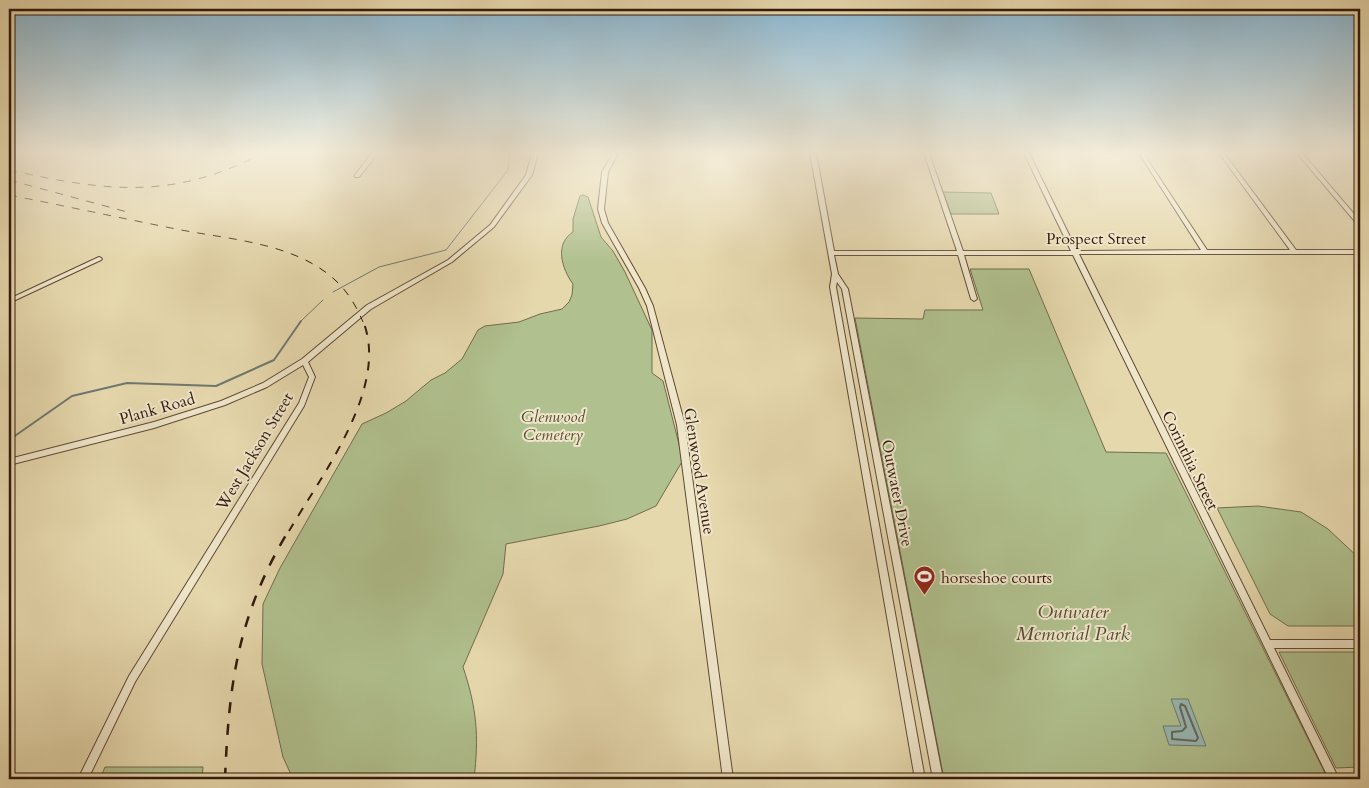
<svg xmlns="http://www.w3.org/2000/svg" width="1369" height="788" viewBox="0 0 1369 788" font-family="Cardo,serif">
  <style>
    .green { fill: #b0c08e; stroke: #716c4e }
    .water { fill: #98b8b2; stroke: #6f7870 }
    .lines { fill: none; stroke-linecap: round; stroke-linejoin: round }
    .shore { stroke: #656860; stroke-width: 2 }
    .stream-far1 { stroke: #6f7870; stroke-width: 1 }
    .stream { stroke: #6f7870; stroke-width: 2 }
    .minor-casing { stroke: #5f4935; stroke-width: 2 }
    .minor { fill: #efe6ca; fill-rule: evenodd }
    .rail-far2 { stroke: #32190d; stroke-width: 1; stroke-dasharray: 8 8; stroke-linecap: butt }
    .rail-far1 { stroke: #32190d; stroke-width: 2; stroke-dasharray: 9 9; stroke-linecap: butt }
    .rail { stroke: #32190d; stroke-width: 2.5; stroke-dasharray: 11 11; stroke-linecap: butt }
    .labels { text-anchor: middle; stroke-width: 4; stroke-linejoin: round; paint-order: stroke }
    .street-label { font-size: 16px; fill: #32190d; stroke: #efe6ca }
    .park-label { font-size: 16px; font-style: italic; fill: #584b34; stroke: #efe6ca }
    .poi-label { font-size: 16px; fill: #32190d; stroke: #efe6ca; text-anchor: start }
    .near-park-label { font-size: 19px; font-style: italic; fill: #584b34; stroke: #efe6ca }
  </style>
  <rect width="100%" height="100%" fill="#e6d8ad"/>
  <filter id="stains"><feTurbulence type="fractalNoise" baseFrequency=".004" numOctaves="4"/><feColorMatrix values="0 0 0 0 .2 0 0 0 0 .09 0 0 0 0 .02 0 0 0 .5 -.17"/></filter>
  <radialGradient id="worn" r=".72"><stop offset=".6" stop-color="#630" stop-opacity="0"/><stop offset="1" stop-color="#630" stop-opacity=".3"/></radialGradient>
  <g class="green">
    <path d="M 943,192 L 991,193 L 999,214 L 951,214 Z"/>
    <path d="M 583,195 L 588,197 L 601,237 L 613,251 L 625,272 L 652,330 L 652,373 L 663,381 L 683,460 L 656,506 L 627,519 L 599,526 L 506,544 L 503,574 L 463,667 C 477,709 479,736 474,779 L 293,779 L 283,757 L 262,664 L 263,604 L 280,568 L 362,424 L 386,413 L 406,401 L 431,380 L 445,373 L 462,359 L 478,330 L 485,326 L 519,322 L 540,314 L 562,309 L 569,302 L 572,295 L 573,284 C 562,269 554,244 573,232 L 573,219 L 580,196 Z"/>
    <path d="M 970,269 L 1029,269 L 1106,452 L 1166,453 L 1328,779 L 944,779 L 855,318 L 923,319 L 925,310 L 983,310 Z"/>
    <path d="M 1258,506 L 1301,512 L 1328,529 L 1360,559 L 1360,626 L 1288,626 L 1270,614 L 1217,508 Z"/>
    <path d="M 1360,652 L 1360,767 L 1336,768 L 1279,652 Z"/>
    <path d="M 105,767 L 203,767 L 202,779 L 100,779 Z"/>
  </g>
  <path class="water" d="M 1171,699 L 1188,699 L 1206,746 L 1169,745 L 1163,726 L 1181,726 Z"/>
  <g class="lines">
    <path class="shore" d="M 1181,704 L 1185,706 L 1198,738 L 1196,741 L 1172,739 L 1172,732 L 1182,731 L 1186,727 L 1180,707 Z"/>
    <g class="stream-far1">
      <path d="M 333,292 L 379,267 L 446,250 L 508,170 L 509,153"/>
      <path d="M 300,322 L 323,300"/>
    </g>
    <path class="stream" d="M 9,440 L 72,396 L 127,383 L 216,386 L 274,360 L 301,321"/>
    <defs>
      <g id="minor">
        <path d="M 372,153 L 378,153 L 359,177 L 355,177 L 355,175 Z"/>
        <path d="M 532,153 L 538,153 L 532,175 L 494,227 L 452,262 L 371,309 L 308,362 L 315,377 L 304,406 L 135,682 L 88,779 L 78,779 L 129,676 L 299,403 L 309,377 L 303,365 L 267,387 L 225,405 L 154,428 L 9,465 L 9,459 L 154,422 L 221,401 L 263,383 L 302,359 L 367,305 L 448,260 L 490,225 L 526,175 Z"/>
        <path d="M 613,153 L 618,153 L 608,172 L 604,209 L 608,223 L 645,288 L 653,306 L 685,425 L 733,779 L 723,779 L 677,425 L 647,306 L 639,288 L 602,223 L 598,209 L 602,172 Z"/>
        <path d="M 810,153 L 816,153 L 834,251 L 957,251 L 924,153 L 929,153 L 963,251 L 1071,251 L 1024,153 L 1029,153 L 1077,251 L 1201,250 L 1139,153 L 1143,153 L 1207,250 L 1290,250 L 1219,153 L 1224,153 L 1296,250 L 1360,250 L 1360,254 L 1079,254 L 1270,640 L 1360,640 L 1360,648 L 1274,648 L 1339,779 L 1329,779 L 1073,255 L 964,255 L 977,299 L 974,301 L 971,299 L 958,255 L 834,255 L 838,274 L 848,289 L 943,779 L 933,779 L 842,289 L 837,282 L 836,287 L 925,779 L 915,779 L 830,287 L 832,274 Z"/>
        <path d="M 1297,153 L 1302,153 L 1360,221 L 1360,226 L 1358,225 Z"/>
        <path d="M 99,257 L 101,258 L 102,259 L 101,260 L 9,303 L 9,299 Z"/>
      </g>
    </defs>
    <use href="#minor" class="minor-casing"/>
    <use href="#minor" class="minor"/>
    <g class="rail-far2">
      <path d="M 9,170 C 105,191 172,201 263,153"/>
      <path d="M 9,180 L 131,213"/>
      <path d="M 9,195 C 65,206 121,218 176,229 C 226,239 287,242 328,274 C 345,287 355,303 363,322"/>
    </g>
    <path class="rail-far1" d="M 289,531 C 321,476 390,387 363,321"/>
    <path class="rail" d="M 225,779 C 229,681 238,615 289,530"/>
  </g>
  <linearGradient id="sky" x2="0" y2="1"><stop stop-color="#88b6d2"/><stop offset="0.58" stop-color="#f4edda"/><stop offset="1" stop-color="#f4edda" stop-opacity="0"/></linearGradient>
  <rect width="1369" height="263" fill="url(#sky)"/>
  <defs>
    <symbol id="stadium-pin" viewBox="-11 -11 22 30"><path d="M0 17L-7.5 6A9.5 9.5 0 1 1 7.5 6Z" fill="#8f2418" stroke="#efe6ca"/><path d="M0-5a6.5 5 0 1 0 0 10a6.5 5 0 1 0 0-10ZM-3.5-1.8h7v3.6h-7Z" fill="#fff"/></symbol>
  </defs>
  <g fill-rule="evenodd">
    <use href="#stadium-pin" x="912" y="564" width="25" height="34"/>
  </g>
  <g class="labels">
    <g class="street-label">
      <text x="1096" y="244">Prospect Street</text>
      <text transform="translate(157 408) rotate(-16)" y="6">Plank Road</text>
      <text transform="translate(254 451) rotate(-59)" y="6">West Jackson Street</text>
      <text transform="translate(1191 460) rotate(64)" y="6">Corinthia Street</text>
      <text transform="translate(700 471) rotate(81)" y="6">Glenwood Avenue</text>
      <text transform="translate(898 493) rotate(79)" y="6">Outwater Drive</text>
    </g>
    <g class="park-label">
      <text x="553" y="422">Glenwood<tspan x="553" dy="18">Cemetery</tspan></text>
    </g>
    <g class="poi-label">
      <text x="941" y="583">horseshoe courts</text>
    </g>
    <g class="near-park-label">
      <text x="1073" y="618">Outwater<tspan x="1073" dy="22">Memorial Park</tspan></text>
    </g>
  </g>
  <rect width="1369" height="788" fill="none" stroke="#e6d8ad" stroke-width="30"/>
  <rect x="10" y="10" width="1349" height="768" fill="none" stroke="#32190d" stroke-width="2.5"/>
  <rect x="15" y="15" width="1339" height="758" fill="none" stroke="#32190d"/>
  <rect width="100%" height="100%" filter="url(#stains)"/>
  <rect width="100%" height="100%" fill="url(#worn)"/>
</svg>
